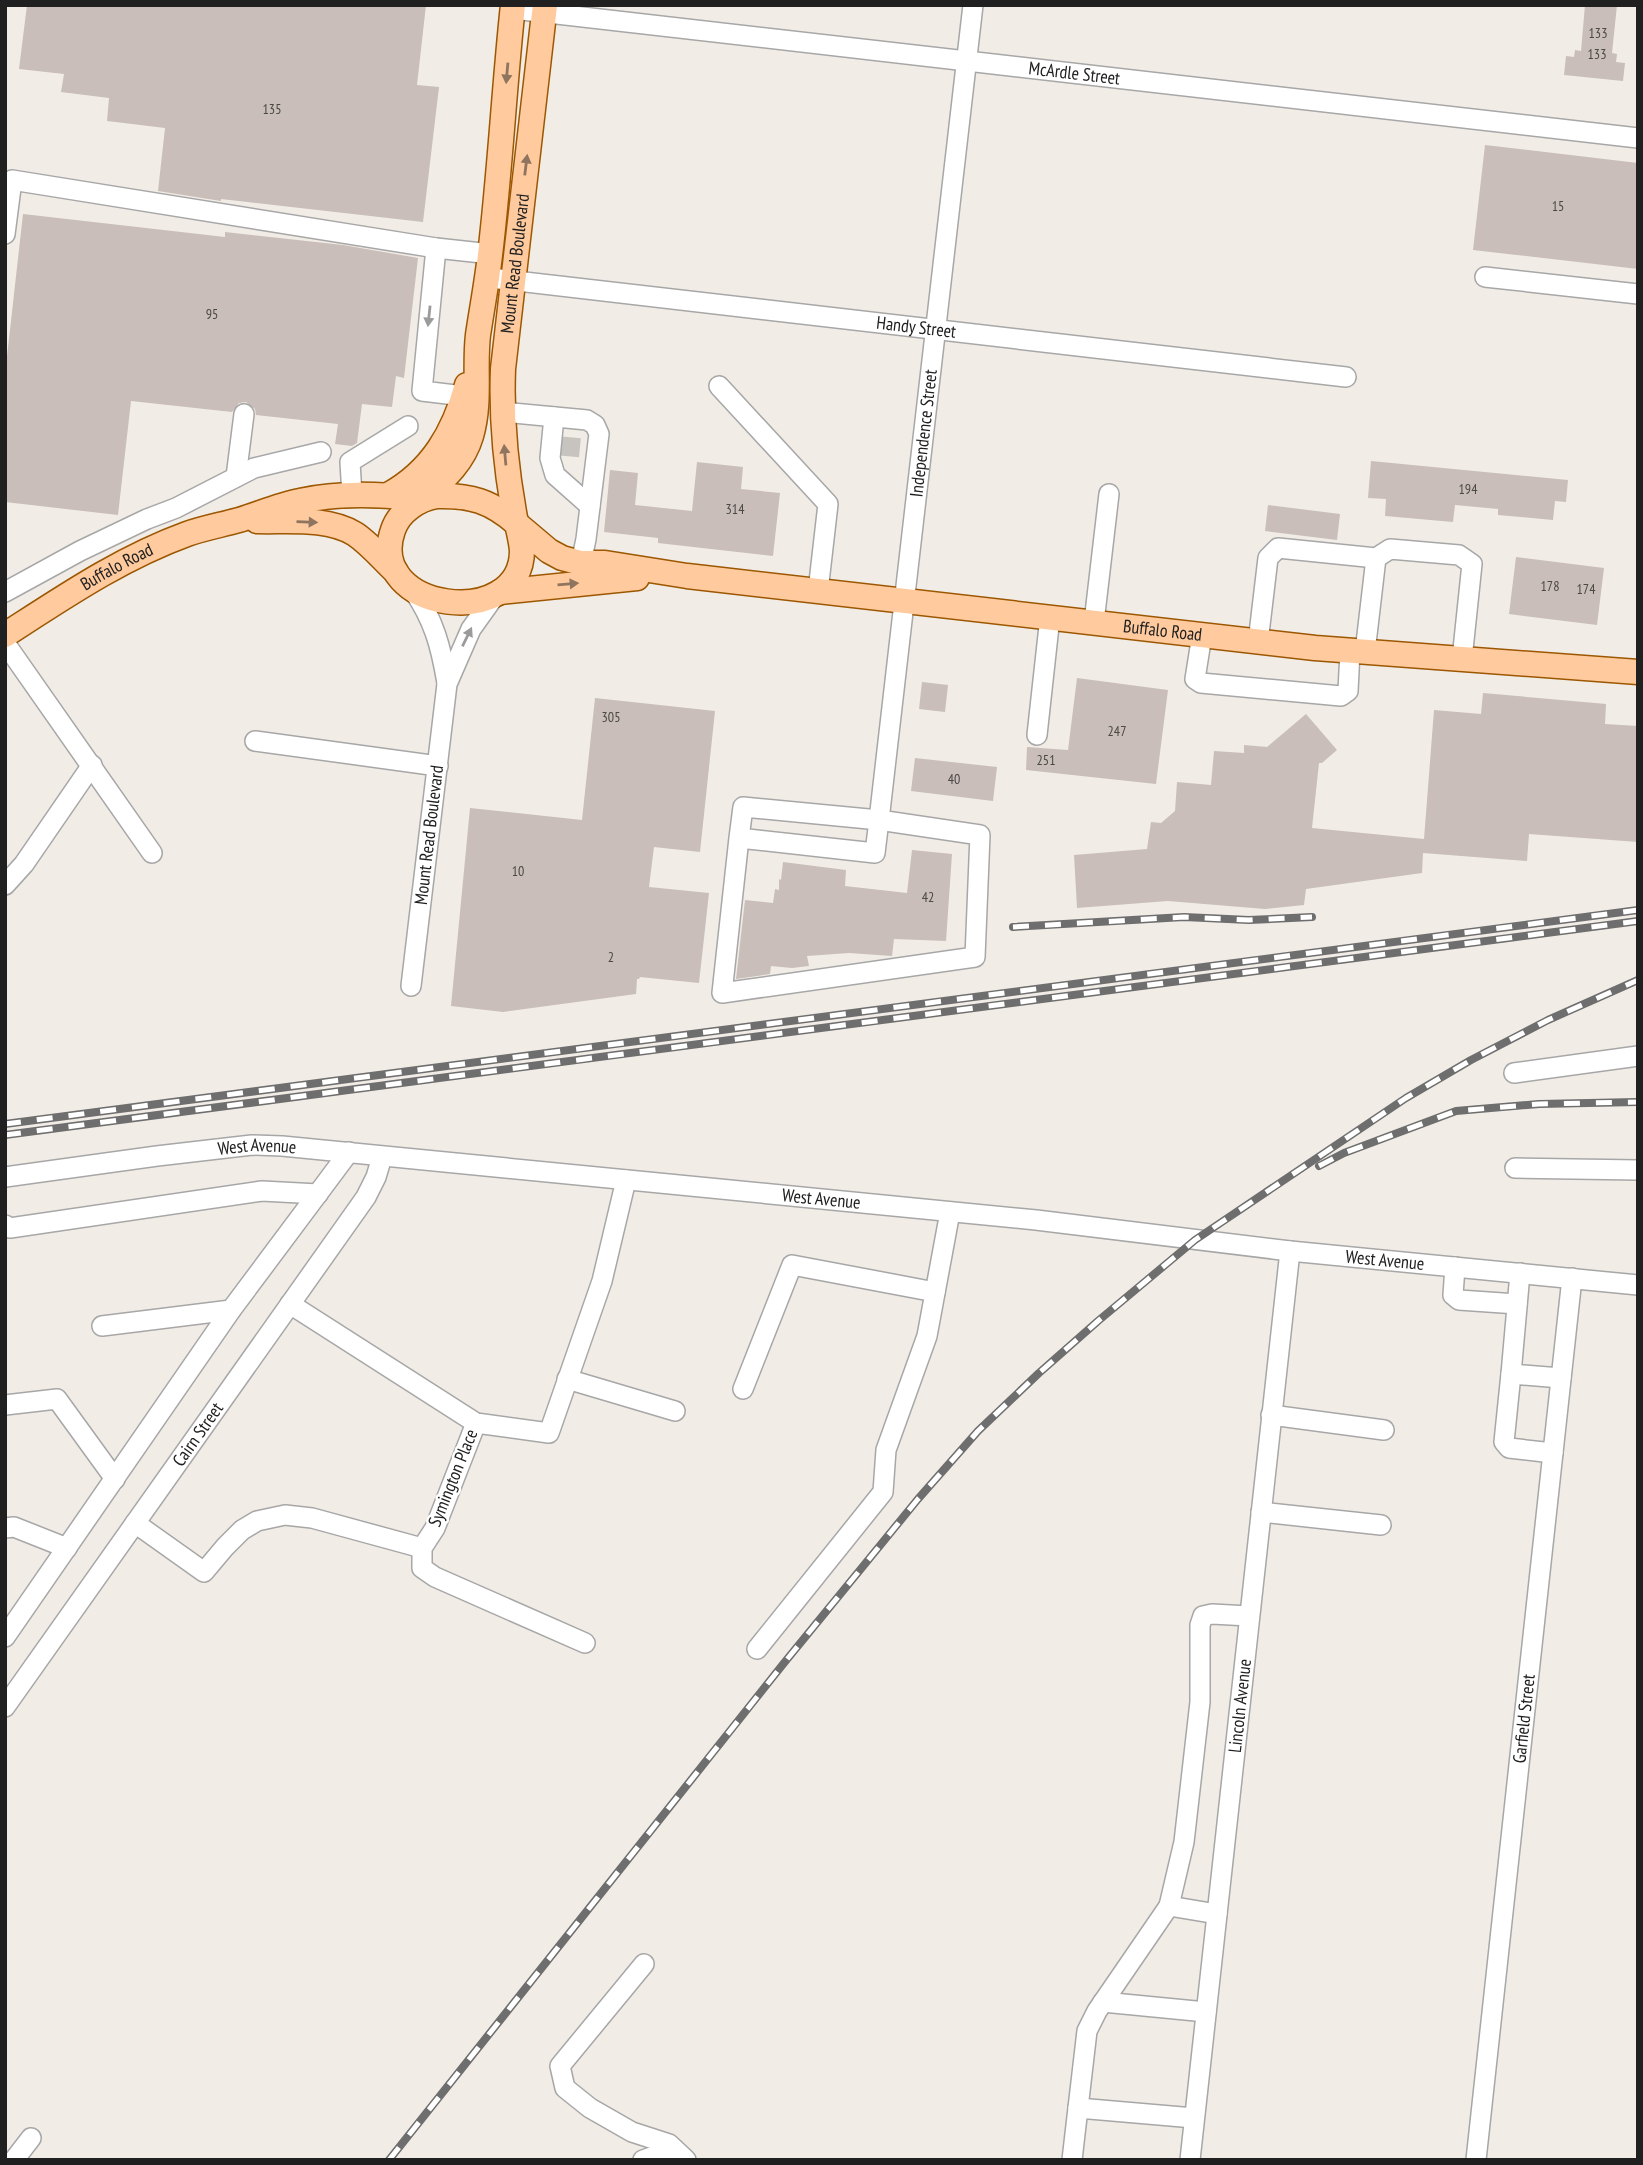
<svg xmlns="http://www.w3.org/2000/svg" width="1643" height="2165" viewBox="0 0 1643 2165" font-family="'PT Sans Narrow',sans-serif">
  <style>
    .building { fill: #c9beb9 }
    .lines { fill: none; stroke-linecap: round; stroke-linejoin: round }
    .minor-tunnel { stroke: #c7c3be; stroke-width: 19; stroke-dasharray: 19 10; stroke-linecap: butt }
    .minor-casing { stroke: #a7a7a7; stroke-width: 22 }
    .major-casing { stroke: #9c5700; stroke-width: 27 }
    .minor { stroke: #fff; stroke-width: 19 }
    .major { stroke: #feca9e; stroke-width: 24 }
    .rail-casing { stroke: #6e6e6e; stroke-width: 8 }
    .rail { stroke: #fff; stroke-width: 5; stroke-dasharray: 16; stroke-linecap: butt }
    .oneway { fill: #8f755f }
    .oneway2 { fill: #9b9b9b }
    .labels { text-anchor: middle; stroke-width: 5; stroke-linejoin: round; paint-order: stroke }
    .number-label { font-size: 14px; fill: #4a4846 }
    .street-label { font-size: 18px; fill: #202020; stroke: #fff }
  </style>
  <rect width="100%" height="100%" fill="#f1ece6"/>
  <g class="building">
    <path d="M 27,5 L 426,5 L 417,85 L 439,87 L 423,222 L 221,199 L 221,201 L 158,191 L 165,128 L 107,121 L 109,98 L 61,92 L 64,74 L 19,69 Z"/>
    <path d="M 1585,5 L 1617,5 L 1612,53 L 1617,54 L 1616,62 L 1625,63 L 1623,81 L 1564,75 L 1566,56 L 1574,57 L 1575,50 L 1581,51 Z"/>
    <path d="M 1485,145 L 1638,163 L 1638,269 L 1473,250 Z"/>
    <path d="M 23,214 L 225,237 L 225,232 L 343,245 L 418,258 L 404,378 L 396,376 L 392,407 L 362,404 L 357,443 L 352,446 L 335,444 L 338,424 L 256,415 L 255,409 L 246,402 L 239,403 L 232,412 L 131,401 L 118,515 L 5,502 L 5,374 Z"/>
    <path d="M 1371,461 L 1568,480 L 1566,502 L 1555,501 L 1553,520 L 1498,515 L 1498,509 L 1455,505 L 1453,522 L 1385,516 L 1386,499 L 1368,498 Z"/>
    <path d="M 697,462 L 743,467 L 741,489 L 780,493 L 773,556 L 658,543 L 658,538 L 604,532 L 610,470 L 638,473 L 635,505 L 692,511 Z"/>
    <path d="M 1268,505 L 1340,514 L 1337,540 L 1265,531 Z"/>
    <path d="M 1516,557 L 1604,568 L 1597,625 L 1509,614 Z"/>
    <path d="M 1077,678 L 1168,690 L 1156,784 L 1026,770 L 1027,747 L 1068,750 Z"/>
    <path d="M 922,682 L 948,685 L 945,712 L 919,709 Z"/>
    <path d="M 1483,693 L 1606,704 L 1605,724 L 1638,726 L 1638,842 L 1529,834 L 1527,861 L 1423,853 L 1422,873 L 1306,889 L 1304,905 L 1265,909 L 1168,901 L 1077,908 L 1074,855 L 1147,849 L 1151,822 L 1161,823 L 1175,811 L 1177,782 L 1211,785 L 1214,751 L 1244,753 L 1244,745 L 1267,747 L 1306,714 L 1337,750 L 1322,763 L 1319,763 L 1312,828 L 1424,839 L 1434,710 L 1481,714 Z"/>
    <path d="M 595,698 L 715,711 L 700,852 L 654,847 L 649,887 L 709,893 L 699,983 L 640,977 L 639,979 L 637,979 L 636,994 L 503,1012 L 451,1006 L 470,808 L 582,820 Z"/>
    <path d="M 915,758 L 997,767 L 993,801 L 911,791 Z"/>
    <path d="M 912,850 L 952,854 L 946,941 L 894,939 L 892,956 L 849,953 L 807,956 L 809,966 L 792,968 L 771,966 L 770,974 L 736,979 L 745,900 L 773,903 L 775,889 L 779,890 L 779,879 L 781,880 L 783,862 L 846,870 L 845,886 L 907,893 Z"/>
  </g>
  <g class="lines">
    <path class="minor-tunnel" d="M 561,446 L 582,448"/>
    <defs>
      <g id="minor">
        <path id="s1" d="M 513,9 L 1638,138"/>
        <path d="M 5,234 L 12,180 L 436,248 L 491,254"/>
        <path d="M 436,248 L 422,391 L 464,396"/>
        <path d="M 1485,277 L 1638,294"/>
        <path id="s2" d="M 499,279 L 1346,377"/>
        <path d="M 719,386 L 828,504 L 818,591"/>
        <path d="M 502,412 L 587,420 L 595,425 L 599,434 L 586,539 L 581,563"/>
        <path d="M 554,417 L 550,458 L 555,475 L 590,506"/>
        <path d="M 236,477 L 244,414"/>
        <path d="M 352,495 L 350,462 L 408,426"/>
        <path d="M 413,590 C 434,620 441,647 447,683"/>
        <path d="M 5,592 L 80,551 L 147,519 L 176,508 L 254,468 L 321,452"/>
        <path d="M 1094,622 L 1109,494"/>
        <path d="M 1202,635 L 1195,679 L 1201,683 L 1341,696 L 1348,691 L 1350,651"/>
        <path d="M 1258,642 L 1268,558 L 1278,548 L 1376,558 L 1390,549 L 1459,555 L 1472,564 L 1462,659"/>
        <path d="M 5,643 L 152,853"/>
        <path d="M 1365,652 L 1376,558"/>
        <path d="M 1037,735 L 1050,617"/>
        <path d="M 255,741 L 438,766"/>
        <path id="s3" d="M 739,838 L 743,807 L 879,820 L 980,835 L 975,957 L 722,993 L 739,838 L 875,853 L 879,820 L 973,5"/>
        <path d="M 5,885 L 24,864 L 92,765"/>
        <path id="s4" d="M 411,986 L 447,684 L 471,629 L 496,594"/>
        <path d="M 1514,1073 L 1638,1056"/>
        <path d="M 1515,1168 L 1638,1170"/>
        <path id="s5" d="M 5,1177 L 157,1156 L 252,1145 L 282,1146 L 1036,1220 L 1290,1251 L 1638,1285"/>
        <path d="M 5,1225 L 10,1228 L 262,1191 L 318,1194"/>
        <path d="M 1455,1267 L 1453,1295 L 1459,1300 L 1517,1304"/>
        <path d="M 290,1304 L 476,1423 L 549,1433 L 602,1281 L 626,1180"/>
        <path d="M 102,1326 L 231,1310"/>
        <path d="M 1511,1374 L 1520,1273"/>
        <path d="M 567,1379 L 675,1411"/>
        <path d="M 743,1389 L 792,1265 L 935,1292"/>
        <path d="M 5,1405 L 57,1399 L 115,1479"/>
        <path d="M 1271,1415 L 1384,1430"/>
        <path d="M 476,1423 L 435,1528 L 422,1548 L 422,1568 L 435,1577 L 585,1643"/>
        <path d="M 1553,1453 L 1509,1448 L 1504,1442 L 1511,1374 L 1561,1378"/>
        <path d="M 1261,1512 L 1381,1525"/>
        <path d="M 135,1523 L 204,1572 L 225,1547 L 242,1530 L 257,1521 L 285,1515 L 312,1518 L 422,1548"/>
        <path d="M 5,1528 L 14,1527 L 67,1548"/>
        <path d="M 5,1637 L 231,1310 L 349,1152"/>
        <path d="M 757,1649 L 883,1492 L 886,1450 L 927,1336 L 950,1212"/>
        <path id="s6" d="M 5,1707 L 366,1197 L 376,1177 L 382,1157"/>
        <path d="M 1169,1906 L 1184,1842 L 1200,1702 L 1200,1625 L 1203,1616 L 1212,1614 L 1249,1616"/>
        <path d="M 644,1964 L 560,2066 L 565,2088 L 590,2108 L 632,2132 L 669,2144 L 686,2160"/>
        <path d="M 1103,2002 L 1206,2012"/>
        <path d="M 1078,2108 L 1087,2031 L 1097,2011 L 1169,1906 L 1217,1914"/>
        <path d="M 14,2160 L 31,2138"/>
        <path d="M 643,2160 L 674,2149"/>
        <path d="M 1072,2160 L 1078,2108 L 1194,2118"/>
        <path id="s7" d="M 1190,2160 L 1290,1251"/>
        <path id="s8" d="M 1476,2160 L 1572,1278"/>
      </g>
      <g id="major">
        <path d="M 388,495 C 432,471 454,432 467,385"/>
        <path d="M 437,496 C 470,495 491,501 517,524 C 519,532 521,541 522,550 C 523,632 364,612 393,530 C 399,512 418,499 437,496 Z"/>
        <path d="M 423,498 C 444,479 463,463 471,436 C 481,402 474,368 478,335 C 482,308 487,282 490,255 C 500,172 504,89 513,5"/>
        <path d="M 257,521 C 288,522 327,517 355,534 C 370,544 383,560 396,572"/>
        <path id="s9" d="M 516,523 C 506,471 501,421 503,369 L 545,5"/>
        <path id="s10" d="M 517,524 L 549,551 L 562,558 L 581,563 L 605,563 L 687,576 L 1315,648 L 1638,672"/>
        <path d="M 500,592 L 637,578"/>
        <path id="s11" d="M 5,635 C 64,597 121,558 187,534 C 204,528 221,525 239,520 C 259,514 279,505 300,501 C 340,492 381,494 422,499"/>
      </g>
    </defs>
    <use href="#minor" class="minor-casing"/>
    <use href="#major" class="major-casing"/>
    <use href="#minor" class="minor"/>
    <use href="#major" class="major"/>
    <defs>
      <g id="rail">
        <path d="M 1013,927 L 1184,917 L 1249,920 L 1312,917"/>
        <path d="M 5,1124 L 1638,910"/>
        <path d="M 5,1135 L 1638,921"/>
        <path d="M 1319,1166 L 1344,1153 L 1456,1111 L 1539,1104 L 1638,1102"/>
        <path d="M 389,2160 L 784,1663 L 918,1499 L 978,1431 L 1039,1373 L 1098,1321 L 1195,1240 L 1406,1098 L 1471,1060 L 1548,1020 L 1638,980"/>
      </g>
    </defs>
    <use href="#rail" class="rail-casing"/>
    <use href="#rail" class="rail"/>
  </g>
  <defs><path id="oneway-solid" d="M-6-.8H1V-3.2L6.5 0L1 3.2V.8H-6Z" transform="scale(1.75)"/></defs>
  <g class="oneway">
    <use href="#oneway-solid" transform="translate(507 73) rotate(95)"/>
    <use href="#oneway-solid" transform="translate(526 165) rotate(-83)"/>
    <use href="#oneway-solid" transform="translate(505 455) rotate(-95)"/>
    <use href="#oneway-solid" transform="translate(307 522) rotate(2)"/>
    <use href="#oneway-solid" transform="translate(568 584) rotate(-5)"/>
  </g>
  <g class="oneway2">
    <use href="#oneway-solid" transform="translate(429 316) rotate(96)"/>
    <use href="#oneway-solid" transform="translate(467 637) rotate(-64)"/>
  </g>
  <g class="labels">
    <g class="number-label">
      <text x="1598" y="38">133</text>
      <text x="1597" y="59">133</text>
      <text x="272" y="114">135</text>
      <text x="1558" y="211">15</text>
      <text x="212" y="319">95</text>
      <text x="1468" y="494">194</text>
      <text x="735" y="514">314</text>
      <text x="1550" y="591">178</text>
      <text x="1586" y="594">174</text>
      <text x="611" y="722">305</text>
      <text x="1117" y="736">247</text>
      <text x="1046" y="765">251</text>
      <text x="954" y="784">40</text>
      <text x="518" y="876">10</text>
      <text x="928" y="902">42</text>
      <text x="611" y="962">2</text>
    </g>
    <g class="street-label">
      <text dy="6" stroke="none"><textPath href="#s1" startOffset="565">McArdle Street</textPath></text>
      <text dy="6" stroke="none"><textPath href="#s9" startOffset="261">Mount Read Boulevard</textPath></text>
      <text dy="6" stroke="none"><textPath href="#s2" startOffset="420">Handy Street</textPath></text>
      <text dy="6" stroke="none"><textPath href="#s3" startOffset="1363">Independence Street</textPath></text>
      <text dy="6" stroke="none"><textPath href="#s11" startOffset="131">Buffalo Road</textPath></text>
      <text dy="6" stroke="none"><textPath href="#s10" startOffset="662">Buffalo Road</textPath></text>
      <text dy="6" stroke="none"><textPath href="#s4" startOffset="152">Mount Read Boulevard</textPath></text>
      <text dy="6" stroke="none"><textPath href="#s5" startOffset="254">West Avenue</textPath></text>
      <text dy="6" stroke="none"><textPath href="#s5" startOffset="821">West Avenue</textPath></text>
      <text dy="6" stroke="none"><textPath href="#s5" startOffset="1388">West Avenue</textPath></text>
      <text dy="6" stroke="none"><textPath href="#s6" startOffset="334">Cairn Street</textPath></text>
      <text transform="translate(453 1478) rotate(-68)" y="6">Symington Place</text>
      <text dy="6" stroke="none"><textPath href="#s7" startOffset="457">Lincoln Avenue</textPath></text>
      <text dy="6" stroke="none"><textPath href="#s8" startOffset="444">Garfield Street</textPath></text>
    </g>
  </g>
  <rect width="1643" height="2165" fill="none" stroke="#202020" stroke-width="14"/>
</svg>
